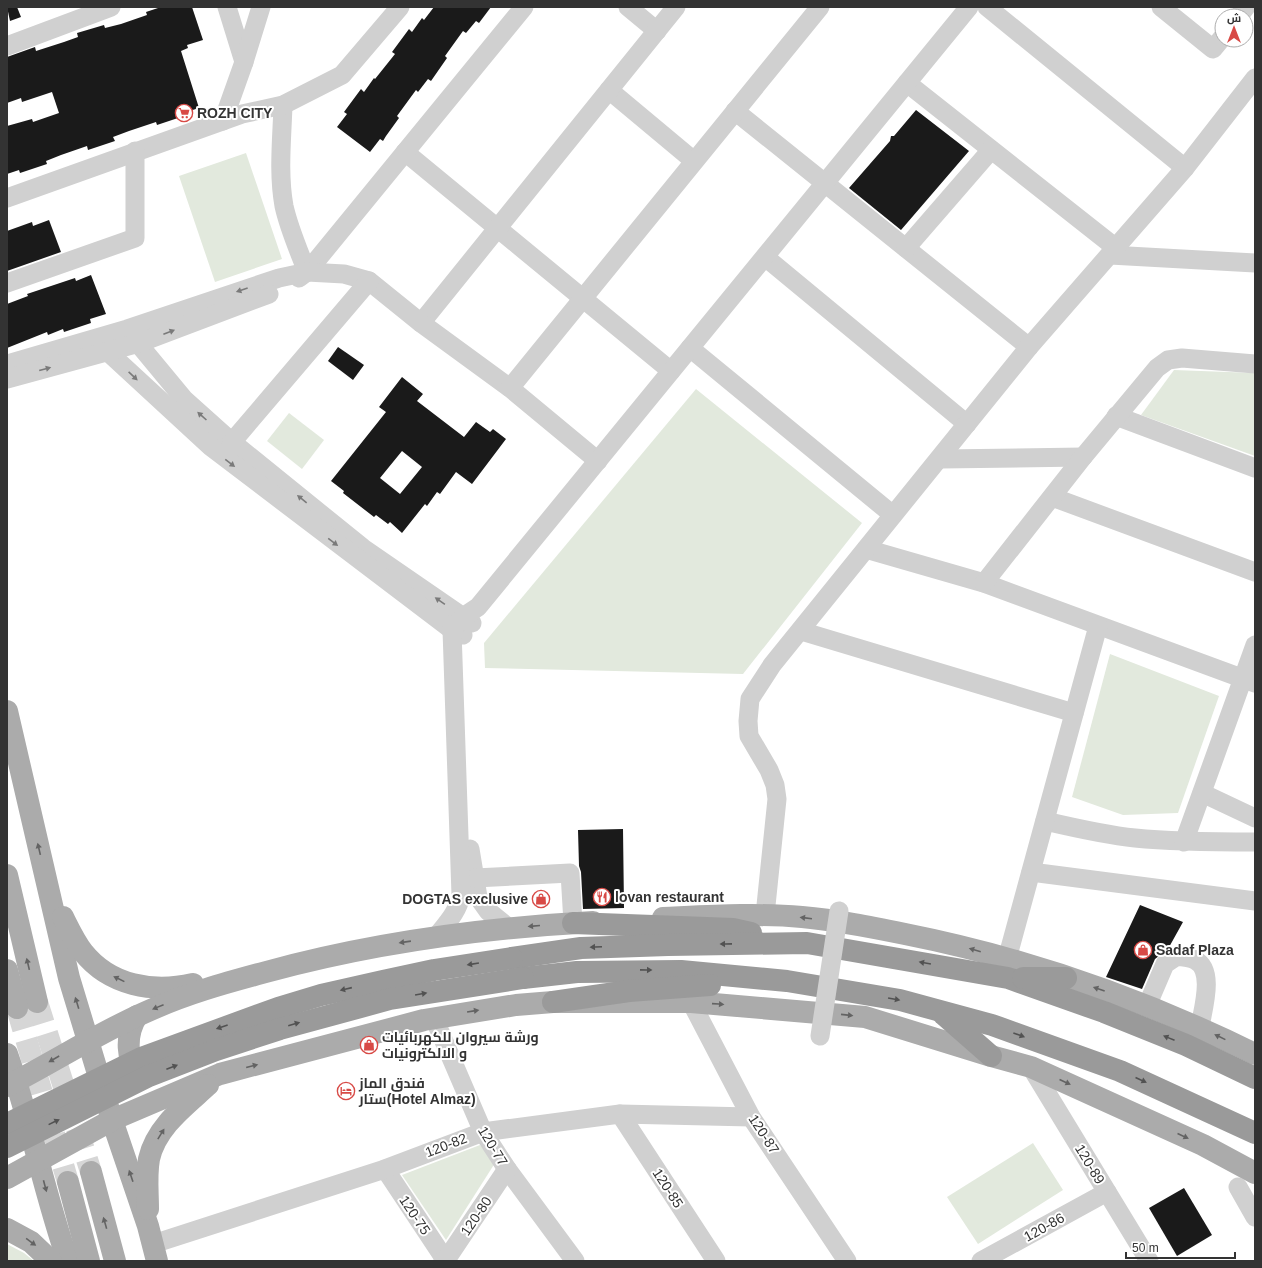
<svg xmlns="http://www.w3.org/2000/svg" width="1262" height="1268" viewBox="0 0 1262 1268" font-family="Helvetica,Cairo,sans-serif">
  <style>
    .green { fill: #e2e9dd }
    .building { fill: #1a1a1a; fill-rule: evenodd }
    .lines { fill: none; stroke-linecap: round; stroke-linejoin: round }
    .major-tunnel { stroke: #d6d6d6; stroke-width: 22; stroke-dasharray: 22 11; stroke-linecap: butt }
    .minor { stroke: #d0d0d0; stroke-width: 19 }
    .major { stroke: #ababab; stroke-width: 22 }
    .highway { stroke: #9a9a9a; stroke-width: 22 }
    .minor-bridge { stroke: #d0d0d0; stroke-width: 19 }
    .highway-bridge { stroke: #9a9a9a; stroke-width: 22 }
    .oneway { fill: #7a7a7a }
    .oneway2 { fill: #636363 }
    .oneway3 { fill: #525252 }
    .labels { text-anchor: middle; stroke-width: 4; stroke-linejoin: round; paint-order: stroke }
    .poi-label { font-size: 14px; font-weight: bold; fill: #333; stroke: #fff; text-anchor: start }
    .street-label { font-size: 14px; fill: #333; stroke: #fff }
  </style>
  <rect width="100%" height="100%" fill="#fff"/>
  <g class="green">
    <path d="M 246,153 L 282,259 L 215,282 L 179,176 Z"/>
    <path d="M 1174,370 L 1255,373 L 1255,456 L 1141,415 Z"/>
    <path d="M 696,389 L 862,523 L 743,674 L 485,668 L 484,643 Z"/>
    <path d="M 289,413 L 324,440 L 302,469 L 267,441 Z"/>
    <path d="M 1110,654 L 1219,696 L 1178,813 L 1123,815 L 1072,797 Z"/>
    <path d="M 1033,1143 L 1063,1190 L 978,1244 L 947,1197 Z"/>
    <path d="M 480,1145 L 495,1163 L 446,1240 L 402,1175 Z"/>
    <path d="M 7,1244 L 24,1253 L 34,1261 L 7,1261 Z"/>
  </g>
  <g class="building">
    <path d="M 7,7 L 17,7 L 21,17 L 10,21 Z"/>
    <path d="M 161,7 L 192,7 L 203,40 L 187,45 L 188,48 L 181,51 L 199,108 L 183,113 L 184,116 L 157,125 L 156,122 L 129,131 L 113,137 L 115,141 L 88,150 L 87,146 L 61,155 L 46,161 L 47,164 L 20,173 L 19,170 L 7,174 L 7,126 L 32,119 L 33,122 L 59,113 L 52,92 L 22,102 L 21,98 L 7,103 L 7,57 L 35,47 L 36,51 L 64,42 L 78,37 L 77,33 L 104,25 L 105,28 L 121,24 L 147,15 L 146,12 Z"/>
    <path d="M 434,7 L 491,7 L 479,23 L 476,21 L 466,33 L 463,31 L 445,56 L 447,58 L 431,81 L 428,79 L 418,92 L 416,90 L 397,116 L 399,118 L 386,136 L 383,141 L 380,139 L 370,152 L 337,127 L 347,114 L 344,112 L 361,89 L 364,92 L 374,78 L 375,79 L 395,54 L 392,52 L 409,29 L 412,32 L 422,18 L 424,20 Z"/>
    <path d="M 916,110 L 969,151 L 901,230 L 849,188 L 890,141 L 891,136 L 894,136 Z"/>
    <path d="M 49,220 L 61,252 L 7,271 L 7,231 L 32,222 L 33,226 Z"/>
    <path d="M 91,275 L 106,314 L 90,319 L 91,323 L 64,332 L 63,329 L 48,335 L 47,332 L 7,348 L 7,304 L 28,296 L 27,294 L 75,278 L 76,281 Z"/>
    <path d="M 338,347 L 364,365 L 353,380 L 328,361 Z"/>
    <path d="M 402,377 L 423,394 L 417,401 L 464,437 L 476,422 L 490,432 L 493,429 L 506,439 L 472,484 L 456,472 L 440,494 L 437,492 L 427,506 L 425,504 L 402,533 L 390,522 L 388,524 L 376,515 L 374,517 L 343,493 L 344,491 L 331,481 L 386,412 L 379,407 ZM 402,451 L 422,467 L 400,494 L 380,478 Z"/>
    <path d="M 623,829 L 624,908 L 583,909 L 581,872 L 579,866 L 578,830 Z"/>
    <path d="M 1140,905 L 1183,922 L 1168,949 L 1155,959 L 1142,989 L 1106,977 Z"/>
    <path d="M 1184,1188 L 1212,1235 L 1177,1256 L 1149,1208 Z"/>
  </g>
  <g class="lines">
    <g class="major-tunnel">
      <path d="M 37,1002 L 91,1172"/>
      <path d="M 17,1008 L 68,1182"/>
    </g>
    <g class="minor">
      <path d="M 227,7 L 244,62"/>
      <path d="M 628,7 L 657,31"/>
      <path d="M 987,7 L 1185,168"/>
      <path d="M 1161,7 L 1213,49 L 1222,38"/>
      <path d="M 1239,16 L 1246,7"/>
      <path d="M 7,46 L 111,7"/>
      <path d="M 907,83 L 1116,248"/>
      <path d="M 609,90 L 694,161"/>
      <path d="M 283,105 C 282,138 278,173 284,206 C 289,229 299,251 307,272"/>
      <path d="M 735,111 L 1029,347"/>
      <path d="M 223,121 L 244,62 L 261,7"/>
      <path d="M 405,152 L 671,371"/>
      <path d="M 7,198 L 242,114 L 283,105 L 342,75 L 400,7"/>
      <path d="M 906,248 L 991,150"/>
      <path d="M 1110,255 L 1255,263"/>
      <path d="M 765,257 L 967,424"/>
      <path d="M 299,278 L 307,272 L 524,7"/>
      <path d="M 7,283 L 135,238 L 135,151"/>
      <path d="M 421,323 L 676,7"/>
      <path d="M 131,335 L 184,399 L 232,442 L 363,548 L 472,623"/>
      <path d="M 101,344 L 108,352 L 211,447 L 452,630 L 463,635"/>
      <path d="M 690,348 L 893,515"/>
      <path d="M 7,364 L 127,329 L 279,278 L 307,272 L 344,274 L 369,281 L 421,323 L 510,388 L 598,461"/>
      <path d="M 7,379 L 139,343 L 269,294"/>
      <path d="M 510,388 L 820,7"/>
      <path d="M 1116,416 L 1255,468"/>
      <path d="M 232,442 L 369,281"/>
      <path d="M 941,459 L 1083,457"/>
      <path d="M 1052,497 L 1255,572"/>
      <path d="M 866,549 L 984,583 L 1255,683"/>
      <path d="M 984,583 L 1083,457 L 1157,368 L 1168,360 L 1182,358 L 1255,364"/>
      <path d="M 801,631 L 1074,713"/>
      <path d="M 1202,793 L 1255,818"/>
      <path d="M 1045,821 C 1075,828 1105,835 1135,838 C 1175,842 1215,842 1255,842"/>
      <path d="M 1184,842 L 1255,645"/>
      <path d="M 470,849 L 478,897 L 488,911 L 509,928"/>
      <path d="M 1031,872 L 1255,901"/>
      <path d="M 475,878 L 570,873 L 573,923"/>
      <path d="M 765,915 L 777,799 L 775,785 L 769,770 L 749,736 L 748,721 L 750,699 L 772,665 L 1029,347 L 1185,168 L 1255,78"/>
      <path d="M 436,937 C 446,924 458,912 461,895 L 452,630 L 463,617 L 478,607 L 969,7"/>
      <path d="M 1007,959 L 1098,626"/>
      <path d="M 691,1002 L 751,1117 L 847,1261"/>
      <path d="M 1147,1006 L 1165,964 L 1177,956 C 1182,957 1190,957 1195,960 C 1215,970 1203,1008 1200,1027"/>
      <path d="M 434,1018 L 483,1132 L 507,1169 L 575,1261"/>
      <path d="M 1031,1067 L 1149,1261"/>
      <path d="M 620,1114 L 716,1261"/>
      <path d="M 385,1169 L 446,1261"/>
      <path d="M 1238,1187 L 1255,1217"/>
      <path d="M 153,1244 L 385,1169 L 483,1132 L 620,1114 L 751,1117"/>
      <path d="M 443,1261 L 446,1260 L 507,1169"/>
      <path d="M 981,1261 L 1107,1192"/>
    </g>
    <g class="major">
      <path d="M 7,711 L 69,978 L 112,1120 L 148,1226 L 157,1261"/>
      <path d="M 7,875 L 37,1002"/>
      <path d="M 63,917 C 69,929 75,942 83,952 C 110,986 153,993 193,984"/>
      <path d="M 663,918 C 709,916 756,913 802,917 C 837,920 871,927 905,934 C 1026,958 1145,1000 1255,1054"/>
      <path d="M 7,970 L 17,1008"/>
      <path d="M 137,1016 C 125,1035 126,1060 140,1079"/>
      <path d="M 7,1054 C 31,1122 44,1193 68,1261"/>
      <path d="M 7,1086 C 54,1062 98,1033 146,1012 C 185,994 225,983 266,972 C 372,943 483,928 593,922"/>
      <path d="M 91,1172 L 115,1261"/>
      <path d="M 7,1178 L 112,1120 L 220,1074 L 424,1020 L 516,1005 L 553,1002 L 691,1002 L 865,1017 L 991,1056 L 1031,1067 L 1203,1145 L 1255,1173"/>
      <path d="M 68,1182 L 89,1261"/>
      <path d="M 148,1209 C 148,1193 146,1175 149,1159 C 156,1127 185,1106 208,1085"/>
      <path d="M 7,1229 L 31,1242 L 51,1261"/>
    </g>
    <g class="highway">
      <path d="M 573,923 L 733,929 L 751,933"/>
      <path d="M 512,958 L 581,948 L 668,945 L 807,943 L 1008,978 L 1104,1012 L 1186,1045 L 1255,1078"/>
      <path d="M 523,978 L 577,972 L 681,971 L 787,981 L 900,1000 L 992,1025 L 1120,1071 L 1255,1133"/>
      <path d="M 1023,978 L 1066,978"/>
      <path d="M 553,1002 L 629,991 L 710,985"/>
      <path d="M 943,1014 L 991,1056"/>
    </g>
    <path class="minor-bridge" d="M 820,1036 L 839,911"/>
    <g class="highway-bridge">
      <path d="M 7,1124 L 141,1058 L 278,1008 L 321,995 L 383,981 L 434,970 L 512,958"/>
      <path d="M 7,1147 L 149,1076 L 216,1050 L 280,1029 L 390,999 L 523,978"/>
    </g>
  </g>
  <defs><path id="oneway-solid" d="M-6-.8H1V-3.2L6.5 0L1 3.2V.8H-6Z"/></defs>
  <g class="oneway">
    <use href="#oneway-solid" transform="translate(242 290) rotate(161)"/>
    <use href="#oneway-solid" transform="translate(169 332) rotate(-21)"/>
    <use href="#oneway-solid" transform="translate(45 369) rotate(-15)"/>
    <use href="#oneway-solid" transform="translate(133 376) rotate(43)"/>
    <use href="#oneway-solid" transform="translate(202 416) rotate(-138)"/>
    <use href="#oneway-solid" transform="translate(230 463) rotate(38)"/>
    <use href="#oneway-solid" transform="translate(302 499) rotate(-141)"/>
    <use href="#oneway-solid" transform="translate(333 542) rotate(37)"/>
    <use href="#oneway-solid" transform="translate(440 601) rotate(-145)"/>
  </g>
  <g class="oneway2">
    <use href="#oneway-solid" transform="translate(39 849) rotate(-103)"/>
    <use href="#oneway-solid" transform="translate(806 918) rotate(-173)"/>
    <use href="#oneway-solid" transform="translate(534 926) rotate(175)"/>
    <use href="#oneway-solid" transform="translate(405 942) rotate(172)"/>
    <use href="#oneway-solid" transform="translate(975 950) rotate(-164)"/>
    <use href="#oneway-solid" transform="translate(28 964) rotate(-103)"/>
    <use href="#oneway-solid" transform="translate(119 979) rotate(-154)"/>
    <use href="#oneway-solid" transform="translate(1099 989) rotate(-161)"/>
    <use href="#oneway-solid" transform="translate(77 1003) rotate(-107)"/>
    <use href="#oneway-solid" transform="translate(718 1004) rotate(4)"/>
    <use href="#oneway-solid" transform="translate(158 1007) rotate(158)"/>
    <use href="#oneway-solid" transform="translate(473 1011) rotate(-9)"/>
    <use href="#oneway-solid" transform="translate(847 1015) rotate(6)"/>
    <use href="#oneway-solid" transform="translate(1220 1037) rotate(-154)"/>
    <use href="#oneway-solid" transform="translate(54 1059) rotate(150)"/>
    <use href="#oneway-solid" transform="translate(252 1066) rotate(-14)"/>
    <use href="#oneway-solid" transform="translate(1065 1082) rotate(24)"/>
    <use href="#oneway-solid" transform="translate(161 1134) rotate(-58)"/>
    <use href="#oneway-solid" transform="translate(1183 1136) rotate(24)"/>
    <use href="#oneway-solid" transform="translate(131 1176) rotate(-109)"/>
    <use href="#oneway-solid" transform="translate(45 1186) rotate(75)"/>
    <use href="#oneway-solid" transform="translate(105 1223) rotate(-106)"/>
    <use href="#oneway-solid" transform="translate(31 1242) rotate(36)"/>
  </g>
  <g class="oneway3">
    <use href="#oneway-solid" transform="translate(726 944) rotate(179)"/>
    <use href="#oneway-solid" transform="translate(596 947) rotate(178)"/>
    <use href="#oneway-solid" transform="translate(925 963) rotate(-170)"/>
    <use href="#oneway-solid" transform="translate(473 964) rotate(171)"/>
    <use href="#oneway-solid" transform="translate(646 970) rotate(1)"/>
    <use href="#oneway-solid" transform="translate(346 989) rotate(167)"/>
    <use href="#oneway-solid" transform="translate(421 994) rotate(-10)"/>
    <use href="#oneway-solid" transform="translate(894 999) rotate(10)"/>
    <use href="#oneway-solid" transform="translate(294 1024) rotate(-16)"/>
    <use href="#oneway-solid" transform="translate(222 1027) rotate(161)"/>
    <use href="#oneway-solid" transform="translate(1019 1035) rotate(20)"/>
    <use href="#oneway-solid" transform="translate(1169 1038) rotate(-158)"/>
    <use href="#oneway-solid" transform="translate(172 1067) rotate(-21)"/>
    <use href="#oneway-solid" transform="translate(1141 1080) rotate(24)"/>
    <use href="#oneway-solid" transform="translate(54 1122) rotate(-26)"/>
  </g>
  <defs>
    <symbol id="supermarket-ring" viewBox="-11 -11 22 22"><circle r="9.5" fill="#fff" stroke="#d84a46" stroke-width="1.5"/><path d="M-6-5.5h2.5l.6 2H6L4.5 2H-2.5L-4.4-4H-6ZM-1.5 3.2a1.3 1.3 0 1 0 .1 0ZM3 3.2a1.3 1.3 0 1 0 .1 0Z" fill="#d84a46"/></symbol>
    <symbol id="restaurant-ring" viewBox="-11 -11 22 22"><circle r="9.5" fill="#fff" stroke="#d84a46" stroke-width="1.5"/><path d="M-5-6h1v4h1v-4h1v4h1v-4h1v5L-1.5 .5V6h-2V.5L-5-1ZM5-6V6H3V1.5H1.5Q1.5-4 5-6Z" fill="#d84a46"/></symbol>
    <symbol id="shop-ring" viewBox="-11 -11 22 22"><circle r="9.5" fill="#fff" stroke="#d84a46" stroke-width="1.5"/><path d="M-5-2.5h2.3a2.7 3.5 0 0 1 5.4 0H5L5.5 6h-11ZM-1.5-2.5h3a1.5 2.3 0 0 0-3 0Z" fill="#d84a46"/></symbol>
    <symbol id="hotel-ring" viewBox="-11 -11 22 22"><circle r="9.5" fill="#fff" stroke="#d84a46" stroke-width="1.5"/><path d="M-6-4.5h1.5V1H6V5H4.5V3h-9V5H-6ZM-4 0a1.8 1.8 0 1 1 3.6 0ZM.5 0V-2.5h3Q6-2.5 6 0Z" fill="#d84a46"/></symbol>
  </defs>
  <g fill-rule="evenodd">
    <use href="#supermarket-ring" x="174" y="103" width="20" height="20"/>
    <use href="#restaurant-ring" x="592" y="887" width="20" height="20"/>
    <use href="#shop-ring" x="531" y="889" width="20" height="20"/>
    <use href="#shop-ring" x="1133" y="940" width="20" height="20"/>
    <use href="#shop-ring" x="359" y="1035" width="20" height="20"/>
    <use href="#hotel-ring" x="336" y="1081" width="20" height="20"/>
  </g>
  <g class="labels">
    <g class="poi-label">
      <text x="197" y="118">ROZH CITY</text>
      <text x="615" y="902">lovan restaurant</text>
      <text x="528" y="904" text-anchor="end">DOGTAS exclusive</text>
      <text x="1156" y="955">Sadaf Plaza</text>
      <text x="382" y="1042">ورشة سيروان للكهربائيات<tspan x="382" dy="16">و الالكترونيات</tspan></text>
      <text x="359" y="1088">فندق الماز<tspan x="359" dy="16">ستار(Hotel Almaz)</tspan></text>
    </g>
    <g class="street-label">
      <text transform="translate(764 1134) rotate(57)" y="5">120-87</text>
      <text transform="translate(446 1145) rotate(-21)" y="5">120-82</text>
      <text transform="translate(493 1146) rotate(59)" y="5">120-77</text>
      <text transform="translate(1090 1164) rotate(59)" y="5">120-89</text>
      <text transform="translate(668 1188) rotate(57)" y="5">120-85</text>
      <text transform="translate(415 1215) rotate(56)" y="5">120-75</text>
      <text transform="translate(476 1216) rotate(-56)" y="5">120-80</text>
      <text transform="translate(1044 1227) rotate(-29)" y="5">120-86</text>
    </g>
  </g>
  <rect width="1262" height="1268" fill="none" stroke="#333333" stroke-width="16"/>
  <g transform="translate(1234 28)"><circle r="19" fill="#ffffff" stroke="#adadad"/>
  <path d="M0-3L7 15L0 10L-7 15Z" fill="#d84a46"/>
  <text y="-6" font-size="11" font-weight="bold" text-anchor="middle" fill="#333333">ش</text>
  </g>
  <path d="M1126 1252v6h109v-6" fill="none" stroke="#333333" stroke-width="2"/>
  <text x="1132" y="1252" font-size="12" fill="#333333" stroke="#ffffff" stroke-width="3" paint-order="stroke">50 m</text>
</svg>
